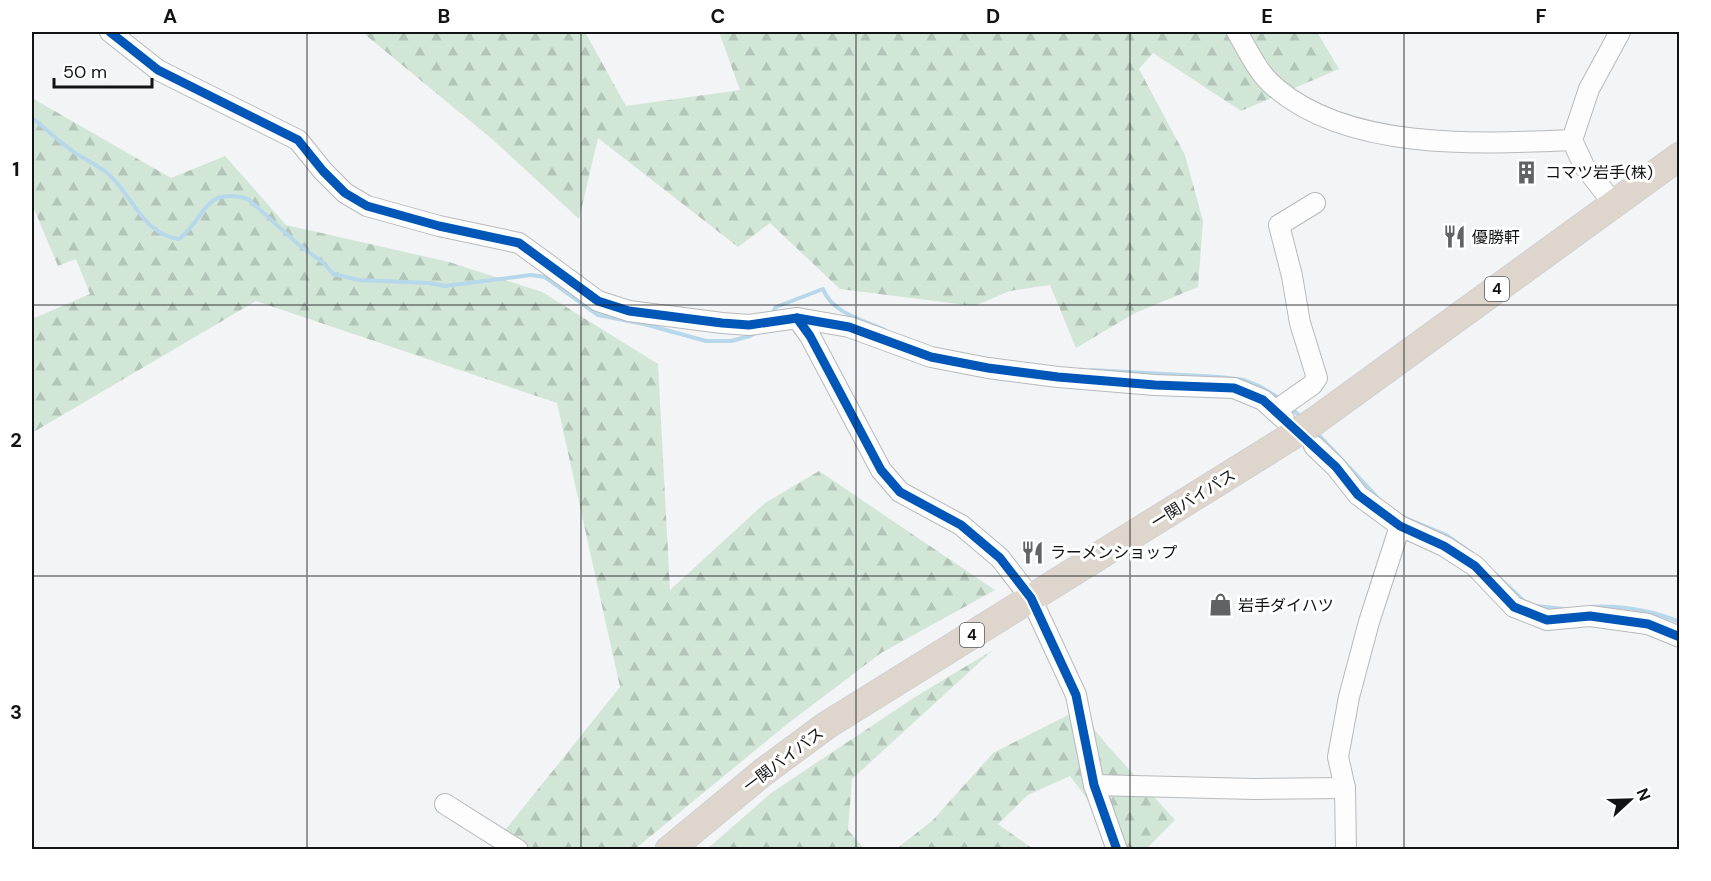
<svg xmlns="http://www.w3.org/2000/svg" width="1711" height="881" viewBox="0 0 1711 881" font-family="'DM Sans','Noto Sans JP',sans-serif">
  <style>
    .forest { fill: url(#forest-firs) }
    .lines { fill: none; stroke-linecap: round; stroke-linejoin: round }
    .stream { stroke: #b7d7eb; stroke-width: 4 }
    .minor-casing { stroke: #b8b9ba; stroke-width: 22 }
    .highway-casing { stroke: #cfd0d1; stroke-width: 29 }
    .minor { stroke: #fdfdfe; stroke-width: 20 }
    .highway { stroke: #ded6cc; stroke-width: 27 }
    .highway-bridge-casing { stroke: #cfd0d1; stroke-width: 29; stroke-linecap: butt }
    .highway-bridge { stroke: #ded6cc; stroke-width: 27 }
    .cycleway-casing { stroke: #fff; stroke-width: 13 }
    .cycleway { stroke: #0057b8; stroke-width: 9 }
    .grid { fill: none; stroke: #121314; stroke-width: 1.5; stroke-opacity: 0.55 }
    .labels { text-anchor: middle; stroke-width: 6; stroke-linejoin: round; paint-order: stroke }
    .shield { fill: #fff; stroke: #595a5a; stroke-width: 1.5 }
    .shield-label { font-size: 15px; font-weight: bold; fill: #121314 }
    .poi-label { font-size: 16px; fill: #121314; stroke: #fff; text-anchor: start }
    .street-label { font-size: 16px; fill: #121314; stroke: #fff }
    .neatline { fill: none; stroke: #121314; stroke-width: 2 }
    .grid-label { font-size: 20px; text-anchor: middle; font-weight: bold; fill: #121314 }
  </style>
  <defs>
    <pattern id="forest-firs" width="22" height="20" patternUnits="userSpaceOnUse" patternTransform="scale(1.5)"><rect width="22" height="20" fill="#d2e6d8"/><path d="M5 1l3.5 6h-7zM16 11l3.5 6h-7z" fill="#b3c4b8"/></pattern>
  </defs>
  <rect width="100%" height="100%" fill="#f2f4f6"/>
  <g class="forest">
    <path d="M 362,32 L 585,32 L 626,106 L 740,90 L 719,32 L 1317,32 L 1339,69 L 1241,111 L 1153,53 L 1139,69 L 1185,155 L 1203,221 L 1198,287 L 1135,313 L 1076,348 L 1050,285 L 1010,291 L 974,306 L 840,289 L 770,223 L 738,247 L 598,138 L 579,219 L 492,139 Z"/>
    <path d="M 32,98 L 171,178 L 225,156 L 286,225 L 449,262 L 542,292 L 658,364 L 670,590 L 765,503 L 819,471 L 995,590 L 881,653 L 786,725 L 635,849 L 490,849 L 620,687 L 557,403 L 256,301 L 32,433 L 32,319 L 90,294 L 76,259 L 58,266 L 32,204 Z"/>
    <path d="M 993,650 L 852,779 L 848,830 L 864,849 L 707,849 L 771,793 L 915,697 Z"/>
    <path d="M 1078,710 L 1107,745 L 1175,820 L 1146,849 L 1125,849 L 1070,776 L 1028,795 L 998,824 L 1033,849 L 895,850 L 933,820 L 993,753 Z"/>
  </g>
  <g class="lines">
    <g class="stream">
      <path d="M 32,118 C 44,127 55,138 67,147 C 79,157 94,163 106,172 C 133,194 141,234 179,239 C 207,217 203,186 248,199 L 299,245 L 325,264 L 333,274 L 359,280 L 429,283 L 445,286 L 531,275 L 545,277 L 598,315 L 644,324 L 706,341 L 731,341 L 750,336 L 757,332"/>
      <path d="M 771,315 L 776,307 L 823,289 C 832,313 863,320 885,330"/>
      <path d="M 1091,370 L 1219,377 L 1244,380 L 1259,386 L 1282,400"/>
      <path d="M 1290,407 L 1302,418"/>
      <path d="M 1316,432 L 1378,498"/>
      <path d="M 1403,517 L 1446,535 L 1473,554"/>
      <path d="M 1494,573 L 1526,603"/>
      <path d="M 1536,606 L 1564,609"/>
      <path d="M 1589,607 C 1621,605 1650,610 1680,622"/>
    </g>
    <defs>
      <g id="minor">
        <path d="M 110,32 L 158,70 L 298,140 L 323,171 L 345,193 L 367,206 L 439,226 L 519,243 L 598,301 L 629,311 L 722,323 L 749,325 L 797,318 L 849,327 L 931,357 L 988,368 L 1058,377 L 1155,385 L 1234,388 L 1263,400 L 1284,419"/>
        <path d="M 1237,32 C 1248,50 1258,74 1276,88 C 1350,151 1480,144 1572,140"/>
        <path d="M 1614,204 L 1584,166 L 1572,140 L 1589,89 L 1620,32"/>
        <path d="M 797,318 L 810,336 L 881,470 L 900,492 L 961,525 L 1000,558 L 1031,598 L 1076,695 L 1094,785 L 1117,850"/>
        <path d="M 1275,411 L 1312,385 L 1317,378 L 1300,323 L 1292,276 L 1279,225 L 1315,203"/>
        <path d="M 1314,446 L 1336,467 L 1358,495 L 1400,526 L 1444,546 L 1475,566 L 1514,607 L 1547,620 L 1590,616 L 1648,624 L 1680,637"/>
        <path d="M 1094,785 L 1254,789 L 1345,788"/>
        <path d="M 445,804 L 518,850"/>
        <path d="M 1346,850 L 1345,788 L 1338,757 L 1349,697 L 1369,622 L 1400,526"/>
      </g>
      <g id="highway">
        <path d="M 1315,421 L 1680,156"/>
        <path d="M 669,850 L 762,773 L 827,725 L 1287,439"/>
      </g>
    </defs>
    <use href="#minor" class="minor-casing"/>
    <use href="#highway" class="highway-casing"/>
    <use href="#minor" class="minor"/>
    <use href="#highway" class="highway"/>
    <defs>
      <path id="highway-bridge" d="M 1287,439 L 1315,421"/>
    </defs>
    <use href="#highway-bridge" class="highway-bridge-casing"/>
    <use href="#highway-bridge" class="highway-bridge"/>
    <defs>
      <g id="cycleway">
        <path d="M 110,32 L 158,70 L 298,140 L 323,171 L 345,193 L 367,206 L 439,226 L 519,243 L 598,301 L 629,311 L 722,323 L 749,325 L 797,318 L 849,327 L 931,357 L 988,368 L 1058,377 L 1155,385 L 1234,388 L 1263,400 L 1336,467 L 1358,495 L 1400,526 L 1444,546 L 1475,566 L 1514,607 L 1547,620 L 1590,616 L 1648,624 L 1680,637"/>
        <path d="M 797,318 L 810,336 L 881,470 L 900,492 L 961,525 L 1000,558 L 1031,598 L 1076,695 L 1094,785 L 1117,850"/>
      </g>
    </defs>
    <use href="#cycleway" class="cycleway-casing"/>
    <use href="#cycleway" class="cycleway"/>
  </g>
  <path class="grid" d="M 307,32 L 307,850M 581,32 L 581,850M 856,32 L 856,850M 1130,32 L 1130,850M 1404,32 L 1404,850M 32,305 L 1680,305M 32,576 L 1680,576"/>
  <defs>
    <symbol id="building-bare" viewBox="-9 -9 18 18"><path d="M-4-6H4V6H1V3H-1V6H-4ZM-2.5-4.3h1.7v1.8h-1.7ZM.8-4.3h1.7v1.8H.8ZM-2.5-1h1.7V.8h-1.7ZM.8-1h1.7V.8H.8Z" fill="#606263" stroke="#fff" stroke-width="2.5" paint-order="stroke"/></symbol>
    <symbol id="restaurant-bare" viewBox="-9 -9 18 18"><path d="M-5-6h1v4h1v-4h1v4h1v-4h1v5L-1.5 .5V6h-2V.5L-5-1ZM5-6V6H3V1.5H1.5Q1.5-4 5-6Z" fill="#606263" stroke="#fff" stroke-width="2.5" paint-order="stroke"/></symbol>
    <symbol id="shop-bare" viewBox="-9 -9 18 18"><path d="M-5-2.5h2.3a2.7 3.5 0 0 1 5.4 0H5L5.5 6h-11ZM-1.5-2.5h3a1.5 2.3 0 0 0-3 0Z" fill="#606263" stroke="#fff" stroke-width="2.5" paint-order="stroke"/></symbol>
  </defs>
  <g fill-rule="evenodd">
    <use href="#building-bare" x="1510" y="156" width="33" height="33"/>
    <use href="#restaurant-bare" x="1438" y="220" width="33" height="33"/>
    <use href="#restaurant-bare" x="1016" y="536" width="33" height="33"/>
    <use href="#shop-bare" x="1204" y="588" width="33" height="33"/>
  </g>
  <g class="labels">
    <g class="shield">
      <rect x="1485" y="277" width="24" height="24" rx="4.5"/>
      <rect x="960" y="623" width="24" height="24" rx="4.5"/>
    </g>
    <g class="shield-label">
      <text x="1497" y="294">4</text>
      <text x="972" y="640">4</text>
    </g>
    <g class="poi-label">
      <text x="1545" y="178">コマツ岩手(株)</text>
      <text x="1472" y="243">優勝軒</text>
      <text x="1050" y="558">ラーメンショップ</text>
      <text x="1238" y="611">岩手ダイハツ</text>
    </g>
    <g class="street-label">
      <text transform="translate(1193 498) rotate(-32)" y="6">一関バイパス</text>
      <text transform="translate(783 759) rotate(-37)" y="6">一関バイパス</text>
    </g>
  </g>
  <rect width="1711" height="881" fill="none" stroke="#ffffff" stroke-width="66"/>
  <g transform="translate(1630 800) rotate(68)" stroke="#ffffff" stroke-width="4.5" paint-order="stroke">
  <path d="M0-4.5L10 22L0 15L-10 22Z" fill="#121314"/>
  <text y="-9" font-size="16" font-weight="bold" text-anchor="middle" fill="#121314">N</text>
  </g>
  <path d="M54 78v9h98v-9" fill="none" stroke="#121314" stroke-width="3"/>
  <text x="63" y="78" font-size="18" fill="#121314" stroke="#ffffff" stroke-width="4.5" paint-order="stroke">50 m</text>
  <rect x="33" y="33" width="1645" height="815" class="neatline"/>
  <g class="grid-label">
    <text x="170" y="23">A</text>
    <text x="444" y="23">B</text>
    <text x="718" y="23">C</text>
    <text x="993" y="23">D</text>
    <text x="1267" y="23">E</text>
    <text x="1541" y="23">F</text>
    <text x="16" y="176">1</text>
    <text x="16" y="447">2</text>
    <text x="16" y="719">3</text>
  </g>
</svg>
